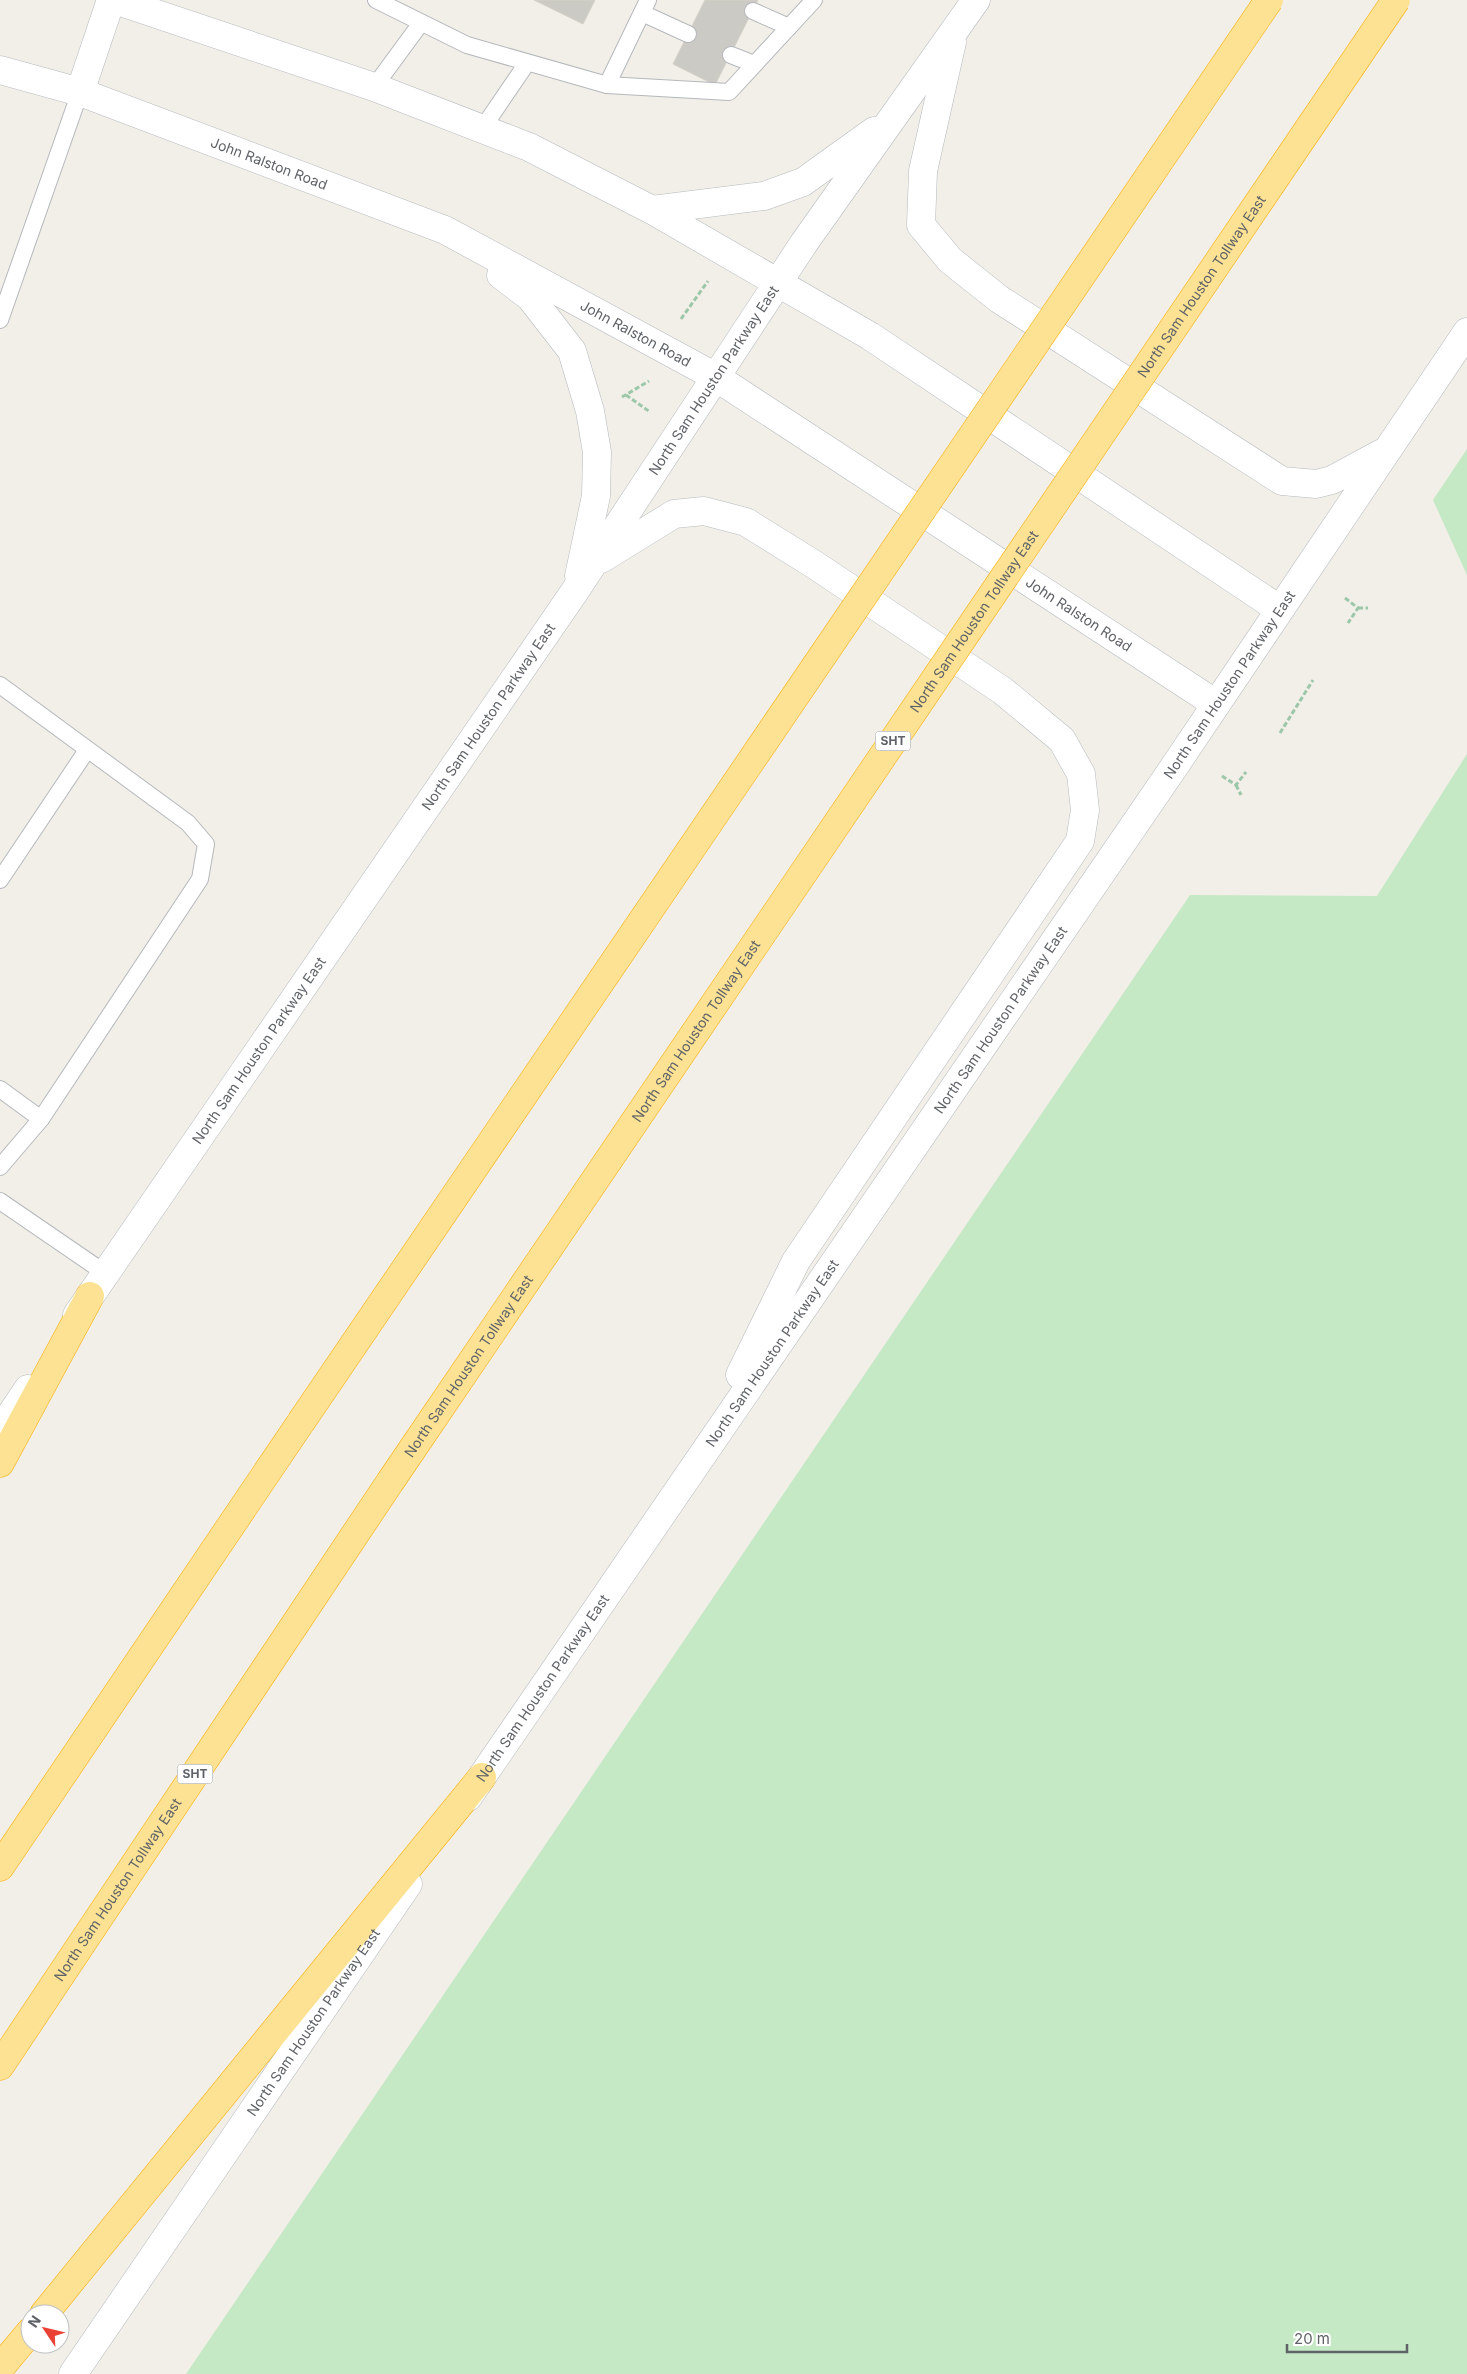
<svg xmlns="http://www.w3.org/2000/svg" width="1467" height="2374" viewBox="0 0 1467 2374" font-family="Inter,sans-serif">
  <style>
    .green { fill: #c5e8c5 }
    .building { fill: #cccac5; stroke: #d6d1c6 }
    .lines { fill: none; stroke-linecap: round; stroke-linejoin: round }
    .lane-casing { stroke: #b5b8bc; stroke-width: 18 }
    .secondary-casing { stroke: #b6babf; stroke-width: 29 }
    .highway-casing { stroke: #f9ab00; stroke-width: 29 }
    .path { stroke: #9cc7a9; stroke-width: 3; stroke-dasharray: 5 2.5; stroke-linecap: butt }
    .lane { stroke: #fff; stroke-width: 16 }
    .secondary { stroke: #fff; stroke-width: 28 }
    .highway { stroke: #fde293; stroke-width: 28 }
    .highway-bridge-casing { stroke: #f9ab00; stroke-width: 29; stroke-linecap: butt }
    .highway-bridge { stroke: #fde293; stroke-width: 28 }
    .labels { text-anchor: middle; stroke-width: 4; stroke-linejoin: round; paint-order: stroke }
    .shield { fill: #fff; stroke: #8f9295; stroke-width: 1 }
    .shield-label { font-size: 12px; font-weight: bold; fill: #5f6368 }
    .street-label { font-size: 14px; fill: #5f6368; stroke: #fff }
  </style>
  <rect width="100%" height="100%" fill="#f1efe8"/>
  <g class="green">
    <path d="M 1467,449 L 1467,575 L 1433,500 Z"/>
    <path d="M 1467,754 L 1467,2374 L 186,2374 L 1190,895 L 1377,896 Z"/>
  </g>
  <g class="building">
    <path d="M 534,0 L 595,0 L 583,24 Z"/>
    <path d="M 705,0 L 758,0 L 715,85 L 673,64 Z"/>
  </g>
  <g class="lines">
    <defs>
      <g id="lane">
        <path d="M 376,0 L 467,45 L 607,85 L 729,92 L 814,0"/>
        <path d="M 753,11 L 789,27"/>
        <path d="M 642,13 L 688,34"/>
        <path d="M 731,55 L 754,64"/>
        <path d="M 607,85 L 648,0"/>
        <path d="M 374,87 L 421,23"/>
        <path d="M 482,129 L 527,63"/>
        <path d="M 0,320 L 80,92"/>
        <path d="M 0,685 L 188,823 L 206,844 L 200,879 L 41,1119 L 0,1167"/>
        <path d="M 0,880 L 87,750"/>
        <path d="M 0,1089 L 41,1119"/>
        <path d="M 0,1201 L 105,1273"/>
      </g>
      <g id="secondary">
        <path d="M 115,0 L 374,87 L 529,147 L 652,210 L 870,336 L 1279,609"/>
        <path d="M 952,42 L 923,171 L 921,225 L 950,260 L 999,299 L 1282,481 L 1316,484 L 1332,480 L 1382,453"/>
        <path id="s1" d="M 0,70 L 80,92 L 445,230 L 714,376 L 1216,704"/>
        <path d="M 80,92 L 111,0"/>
        <path d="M 652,210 L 764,196 L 803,182 L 874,131"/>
        <path d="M 501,275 L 530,297 L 572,351 L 590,411 L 597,452 L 596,496 L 579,576"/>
        <path d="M 601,559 L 674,514 L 704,511 L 746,522 L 815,565 L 1003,691 L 1062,740 L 1081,774 L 1085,810 L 1080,841 L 796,1261 L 740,1375"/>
        <path id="s2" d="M 77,1315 L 575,591 L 804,243 L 976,0"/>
        <path d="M 0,1431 L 28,1389"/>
        <path id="s3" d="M 468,1797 L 1174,767 L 1467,332"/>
        <path id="s4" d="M 73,2374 L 408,1884"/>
      </g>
      <g id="highway">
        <path d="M 0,1463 L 90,1296"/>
        <path d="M 0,1867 L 301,1422"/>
        <path id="s5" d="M 0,2066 L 390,1482"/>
        <path d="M 44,2314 L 482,1777"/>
        <path d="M 0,2368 L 30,2332"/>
      </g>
    </defs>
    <use href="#lane" class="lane-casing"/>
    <use href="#secondary" class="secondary-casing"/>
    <use href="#highway" class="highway-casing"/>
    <g class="path">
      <path d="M 681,319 L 708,281"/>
      <path d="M 626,395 L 650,412"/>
      <path d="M 622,397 L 649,381"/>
      <path d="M 1345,598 L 1358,608 L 1348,623"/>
      <path d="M 1358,608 L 1368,608"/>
      <path d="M 1280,733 L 1313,680"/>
      <path d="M 1222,776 L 1236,785 L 1246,772"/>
      <path d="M 1236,785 L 1241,795"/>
    </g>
    <use href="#lane" class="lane"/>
    <use href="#secondary" class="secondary"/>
    <use href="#highway" class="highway"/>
    <defs>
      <g id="highway-bridge">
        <path d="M 301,1422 L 1269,0"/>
        <path id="s6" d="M 390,1482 L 1396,0"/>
      </g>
    </defs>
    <use href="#highway-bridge" class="highway-bridge-casing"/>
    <use href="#highway-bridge" class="highway-bridge"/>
  </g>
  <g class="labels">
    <g class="shield">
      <rect x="875.5" y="731.5" width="35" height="19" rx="4"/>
      <rect x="177.5" y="1764.5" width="35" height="19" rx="4"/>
    </g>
    <g class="shield-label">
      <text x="893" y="745">SHT</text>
      <text x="195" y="1778">SHT</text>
    </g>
    <g class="street-label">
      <text dy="5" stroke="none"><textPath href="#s1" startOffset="285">John Ralston Road</textPath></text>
      <text dy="5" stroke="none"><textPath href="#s6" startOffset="1445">North Sam Houston Tollway East</textPath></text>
      <text dy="5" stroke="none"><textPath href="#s1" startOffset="690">John Ralston Road</textPath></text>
      <text dy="5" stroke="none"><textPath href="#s2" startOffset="1131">North Sam Houston Parkway East</textPath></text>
      <text dy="5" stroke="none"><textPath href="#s1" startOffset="1215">John Ralston Road</textPath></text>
      <text dy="5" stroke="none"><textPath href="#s6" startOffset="1040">North Sam Houston Tollway East</textPath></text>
      <text dy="5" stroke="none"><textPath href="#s3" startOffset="1348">North Sam Houston Parkway East</textPath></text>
      <text dy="5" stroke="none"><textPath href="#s2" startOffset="726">North Sam Houston Parkway East</textPath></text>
      <text dy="5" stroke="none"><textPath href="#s3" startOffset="942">North Sam Houston Parkway East</textPath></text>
      <text dy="5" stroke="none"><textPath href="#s6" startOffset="545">North Sam Houston Tollway East</textPath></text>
      <text dy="5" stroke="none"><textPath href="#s2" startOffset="321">North Sam Houston Parkway East</textPath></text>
      <text dy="5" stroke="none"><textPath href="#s3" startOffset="538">North Sam Houston Parkway East</textPath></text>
      <text dy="5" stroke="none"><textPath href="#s6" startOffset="140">North Sam Houston Tollway East</textPath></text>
      <text dy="5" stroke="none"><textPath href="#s3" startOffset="132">North Sam Houston Parkway East</textPath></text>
      <text dy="5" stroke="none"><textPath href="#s5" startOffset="212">North Sam Houston Tollway East</textPath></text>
      <text dy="5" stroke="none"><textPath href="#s4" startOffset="426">North Sam Houston Parkway East</textPath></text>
    </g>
  </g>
  <g transform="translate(45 2329) rotate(305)"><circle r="24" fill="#ffffff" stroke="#bfc1c3"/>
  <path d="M0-4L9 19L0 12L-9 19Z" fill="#ea4335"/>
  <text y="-8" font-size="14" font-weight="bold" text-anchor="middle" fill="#5f6368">N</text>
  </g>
  <path d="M1287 2344v8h120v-8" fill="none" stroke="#5f6368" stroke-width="2.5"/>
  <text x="1294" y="2344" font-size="15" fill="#5f6368" stroke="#ffffff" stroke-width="4" paint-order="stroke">20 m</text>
</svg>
